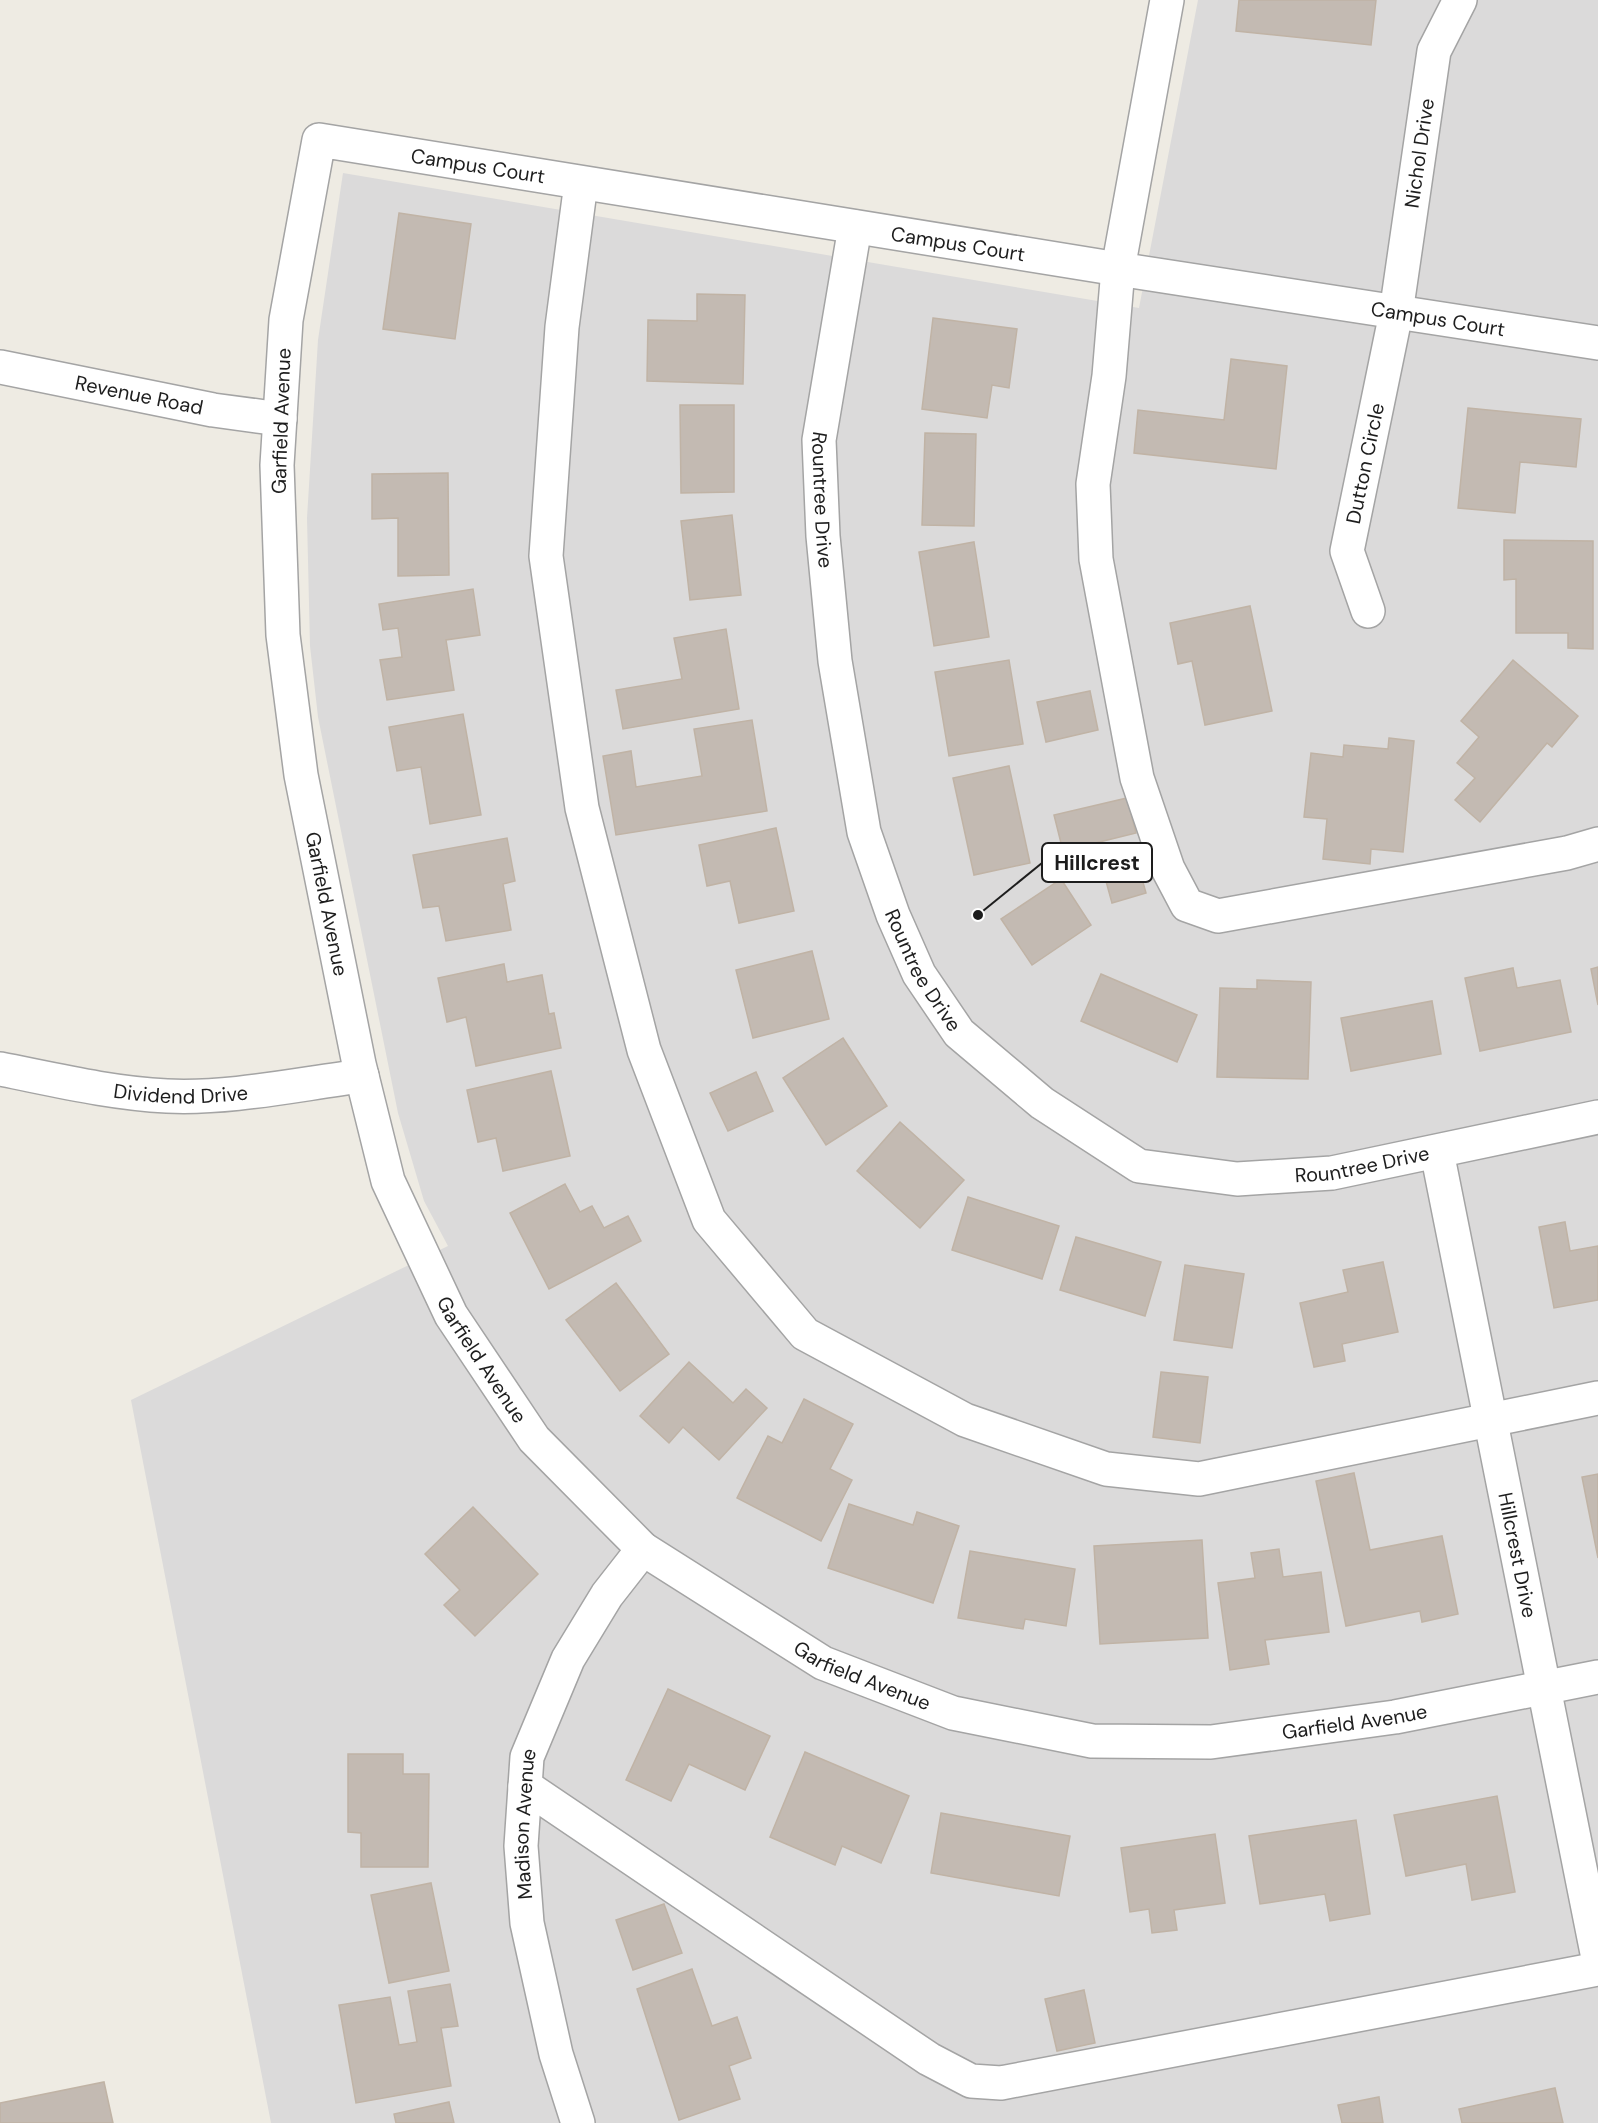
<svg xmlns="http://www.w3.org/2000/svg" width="1598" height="2123" viewBox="0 0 1598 2123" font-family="'DM Sans',sans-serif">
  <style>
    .residential { fill: #dbdada }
    .building { fill: #c3bab2; stroke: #c0b3a5; stroke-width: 1.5 }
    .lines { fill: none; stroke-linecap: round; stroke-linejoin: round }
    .minor-casing { stroke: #a4a4a4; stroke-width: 36 }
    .minor { stroke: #fff; stroke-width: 33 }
    .labels { text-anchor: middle; stroke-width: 5; stroke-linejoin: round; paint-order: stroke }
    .street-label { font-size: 20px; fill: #1d1d1d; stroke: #fff }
    .leader { fill: none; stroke: #1d1d1d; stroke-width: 2 }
    .callout-dot { fill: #1d1d1d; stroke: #fff; stroke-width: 2 }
    .callout { fill: #fff; stroke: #1d1d1d; stroke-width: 2 }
    .callout-label { font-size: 21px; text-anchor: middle; font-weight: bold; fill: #1d1d1d }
  </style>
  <rect width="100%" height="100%" fill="#eeebe3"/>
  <path class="residential" d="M 1198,0 L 1598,0 L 1598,2123 L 271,2123 L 131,1400 L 448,1246 L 424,1201 L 398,1113 L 318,717 L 310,646 L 307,518 L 318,340 L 343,173 L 1139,308 Z"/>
  <g class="building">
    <path d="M 1239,0 L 1376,0 L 1371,45 L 1236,31 Z"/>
    <path d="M 399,213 L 471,224 L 455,339 L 383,329 Z"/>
    <path d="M 697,294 L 745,295 L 743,384 L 647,381 L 648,320 L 697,321 Z"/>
    <path d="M 933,318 L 1017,329 L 1009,388 L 992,385 L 987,418 L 922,409 Z"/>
    <path d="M 1231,359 L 1287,366 L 1276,469 L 1134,453 L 1138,410 L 1224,420 Z"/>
    <path d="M 680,405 L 734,405 L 734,492 L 681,493 Z"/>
    <path d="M 1468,408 L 1581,419 L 1576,467 L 1520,462 L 1515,513 L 1458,508 Z"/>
    <path d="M 925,433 L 976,434 L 974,526 L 922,525 Z"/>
    <path d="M 448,473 L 449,575 L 398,576 L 398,518 L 372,519 L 372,474 Z"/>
    <path d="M 732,515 L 741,595 L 690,600 L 681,521 Z"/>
    <path d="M 1504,540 L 1593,541 L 1593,649 L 1568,648 L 1568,633 L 1516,633 L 1516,579 L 1504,580 Z"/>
    <path d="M 974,542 L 989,637 L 934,646 L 919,552 Z"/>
    <path d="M 473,589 L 480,635 L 446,640 L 454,690 L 387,700 L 380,660 L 402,657 L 398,628 L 383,630 L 379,604 Z"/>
    <path d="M 1250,606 L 1272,711 L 1205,725 L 1192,661 L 1178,664 L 1170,623 Z"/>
    <path d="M 726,629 L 739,709 L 623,729 L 616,690 L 682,679 L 674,638 Z"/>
    <path d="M 1009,660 L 1023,744 L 949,756 L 935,672 Z"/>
    <path d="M 1513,660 L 1578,716 L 1552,747 L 1547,743 L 1480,822 L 1455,800 L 1475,778 L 1457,763 L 1479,737 L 1461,721 Z"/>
    <path d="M 1090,691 L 1098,730 L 1046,742 L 1037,702 Z"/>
    <path d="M 463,714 L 481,815 L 430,824 L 421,767 L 397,771 L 389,727 Z"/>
    <path d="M 752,720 L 767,811 L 616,835 L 603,756 L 631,751 L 636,787 L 702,776 L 694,729 Z"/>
    <path d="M 1389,738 L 1414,741 L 1403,852 L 1371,849 L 1370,864 L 1323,859 L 1327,819 L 1304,817 L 1311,753 L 1343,757 L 1344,745 L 1388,749 Z"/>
    <path d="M 1009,766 L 1030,863 L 974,875 L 953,778 Z"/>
    <path d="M 1127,798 L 1136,833 L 1063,851 L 1054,815 Z"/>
    <path d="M 776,828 L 794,911 L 739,923 L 730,881 L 707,886 L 699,845 Z"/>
    <path d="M 507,838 L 515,881 L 503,884 L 511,930 L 446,941 L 439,906 L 423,908 L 413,855 Z"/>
    <path d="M 1132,843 L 1146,893 L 1112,903 L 1098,852 Z"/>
    <path d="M 1061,879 L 1091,925 L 1032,965 L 1001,919 Z"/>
    <path d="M 812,951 L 829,1019 L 753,1038 L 736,970 Z"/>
    <path d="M 504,964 L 507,982 L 542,975 L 549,1014 L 554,1013 L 561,1048 L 476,1066 L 466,1017 L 447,1022 L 438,978 Z"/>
    <path d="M 1598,967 L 1598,1005 L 1591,969 Z"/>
    <path d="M 1513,968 L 1517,988 L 1560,980 L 1571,1032 L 1480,1051 L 1465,978 Z"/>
    <path d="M 1101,974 L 1197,1015 L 1177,1062 L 1081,1021 Z"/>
    <path d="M 1257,980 L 1311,982 L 1308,1079 L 1217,1077 L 1220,988 L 1257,989 Z"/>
    <path d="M 1432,1001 L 1441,1054 L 1351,1071 L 1341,1018 Z"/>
    <path d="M 843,1038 L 887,1106 L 826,1145 L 783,1078 Z"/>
    <path d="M 551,1071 L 570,1156 L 503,1171 L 496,1138 L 478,1142 L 467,1090 Z"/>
    <path d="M 756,1072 L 773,1111 L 728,1131 L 710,1093 Z"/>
    <path d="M 900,1122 L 964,1180 L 920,1228 L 857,1171 Z"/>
    <path d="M 565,1184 L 580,1212 L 592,1206 L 604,1228 L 628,1216 L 641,1241 L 549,1289 L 510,1213 Z"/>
    <path d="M 968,1197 L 1059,1226 L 1042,1279 L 952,1250 Z"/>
    <path d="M 1565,1222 L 1570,1251 L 1598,1246 L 1598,1300 L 1554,1308 L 1539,1227 Z"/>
    <path d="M 1076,1237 L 1161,1262 L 1145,1316 L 1060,1290 Z"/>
    <path d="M 1383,1262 L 1398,1332 L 1342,1344 L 1345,1361 L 1314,1367 L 1300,1303 L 1348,1292 L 1343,1270 Z"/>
    <path d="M 1185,1265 L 1244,1274 L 1232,1348 L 1174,1340 Z"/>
    <path d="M 616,1283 L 669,1354 L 620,1391 L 566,1320 Z"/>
    <path d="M 689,1362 L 733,1403 L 746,1389 L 767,1408 L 719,1460 L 683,1427 L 669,1443 L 640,1416 Z"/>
    <path d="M 1161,1372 L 1208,1377 L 1200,1443 L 1153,1437 Z"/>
    <path d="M 804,1399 L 853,1424 L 830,1469 L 852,1480 L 821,1541 L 737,1498 L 768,1436 L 782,1443 Z"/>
    <path d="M 1354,1473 L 1370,1550 L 1442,1536 L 1458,1614 L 1422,1622 L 1420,1611 L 1346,1626 L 1316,1481 Z"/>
    <path d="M 1598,1474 L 1598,1558 L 1582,1477 Z"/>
    <path d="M 849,1504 L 913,1525 L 917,1512 L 959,1526 L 933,1603 L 828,1568 Z"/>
    <path d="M 473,1507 L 538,1574 L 475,1636 L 444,1605 L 460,1590 L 425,1554 Z"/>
    <path d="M 1202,1540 L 1208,1638 L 1100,1644 L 1094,1546 Z"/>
    <path d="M 1279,1549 L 1283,1577 L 1321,1572 L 1329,1632 L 1265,1640 L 1269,1664 L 1230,1670 L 1218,1583 L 1255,1578 L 1251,1553 Z"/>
    <path d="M 970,1551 L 1075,1569 L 1066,1626 L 1025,1619 L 1023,1629 L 958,1618 Z"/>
    <path d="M 668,1689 L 770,1736 L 745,1790 L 689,1764 L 671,1801 L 626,1780 Z"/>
    <path d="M 805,1752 L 909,1796 L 881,1863 L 842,1846 L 835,1865 L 770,1837 Z"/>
    <path d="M 348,1754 L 403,1754 L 403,1774 L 429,1774 L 428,1867 L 361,1867 L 361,1833 L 348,1832 Z"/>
    <path d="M 1497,1796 L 1515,1892 L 1472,1900 L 1466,1864 L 1406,1876 L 1394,1815 Z"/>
    <path d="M 941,1813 L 1070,1836 L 1059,1896 L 931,1873 Z"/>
    <path d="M 1356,1820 L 1370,1914 L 1330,1921 L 1325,1894 L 1260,1904 L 1249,1836 Z"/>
    <path d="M 1215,1834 L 1225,1903 L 1174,1910 L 1177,1930 L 1152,1933 L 1149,1909 L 1130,1912 L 1121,1848 Z"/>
    <path d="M 431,1883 L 449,1971 L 389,1983 L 371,1895 Z"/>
    <path d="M 664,1904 L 682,1953 L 633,1970 L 616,1920 Z"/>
    <path d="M 692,1969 L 712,2026 L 737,2017 L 751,2058 L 729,2066 L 740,2099 L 679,2120 L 637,1989 Z"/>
    <path d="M 450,1984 L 458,2026 L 441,2028 L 451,2086 L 356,2103 L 339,2005 L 390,1997 L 399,2045 L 417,2042 L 408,1991 Z"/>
    <path d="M 1084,1990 L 1095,2043 L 1057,2051 L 1045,1999 Z"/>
    <path d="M 104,2082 L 113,2123 L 0,2123 L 0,2103 Z"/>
    <path d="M 1555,2088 L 1563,2123 L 1462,2123 L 1459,2109 Z"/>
    <path d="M 1379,2097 L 1383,2123 L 1342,2123 L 1338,2105 Z"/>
    <path d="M 449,2102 L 454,2123 L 396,2123 L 394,2114 Z"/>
  </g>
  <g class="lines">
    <defs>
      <g id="minor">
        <path d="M 1167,0 L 1118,269 L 1109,376 L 1093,484 L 1096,559 L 1137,778 L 1168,869 L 1187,905 L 1218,916 L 1567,853 L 1598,844"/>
        <path d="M 581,183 L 562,327 L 546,556 L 582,808 L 644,1050 L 709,1220 L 805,1334 L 965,1420 L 1106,1469 L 1199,1479 L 1598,1398"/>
        <path id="s1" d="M 855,227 L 819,440 L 823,536 L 835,661 L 864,832 L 893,915 L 919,974 L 959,1033 L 1042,1103 L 1139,1166 L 1237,1179 L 1332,1173 L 1598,1117"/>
        <path id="s2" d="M 1598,343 L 1118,269 L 319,140 L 286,320 L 277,465 L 283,635 L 301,775 L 359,1064 L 388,1181 L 451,1315 L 534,1439 L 643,1549 L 823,1663 L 953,1713 L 1092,1741 L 1211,1742 L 1395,1717 L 1598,1677"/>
        <path id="s3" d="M 0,367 L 213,410 L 280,419"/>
        <path id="s4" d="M 1368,611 L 1347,551 L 1396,313 L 1434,51 L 1460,0"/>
        <path id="s5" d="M 0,1069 C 56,1080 110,1093 167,1096 C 231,1099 298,1084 362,1076"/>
        <path id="s6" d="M 1437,1152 L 1598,1958"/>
        <path d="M 525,1786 L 929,2059 L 971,2081 L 1001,2083 L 1598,1969"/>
        <path id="s7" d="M 578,2123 L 556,2054 L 527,1923 L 521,1846 L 527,1757 L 568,1659 L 607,1595 L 643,1549"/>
      </g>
    </defs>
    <use href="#minor" class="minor-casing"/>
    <use href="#minor" class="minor"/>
  </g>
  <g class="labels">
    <g class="street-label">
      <text dy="7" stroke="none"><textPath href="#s4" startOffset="468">Nichol Drive</textPath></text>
      <text transform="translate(478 166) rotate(9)" y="7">Campus Court</text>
      <text transform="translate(958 244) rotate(9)" y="7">Campus Court</text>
      <text transform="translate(1438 319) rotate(9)" y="7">Campus Court</text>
      <text dy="7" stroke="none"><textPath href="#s3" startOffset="142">Revenue Road</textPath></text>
      <text transform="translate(281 421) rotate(-88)" y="7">Garfield Avenue</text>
      <text dy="7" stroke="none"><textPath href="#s4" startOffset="153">Dutton Circle</textPath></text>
      <text dy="7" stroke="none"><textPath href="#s1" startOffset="276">Rountree Drive</textPath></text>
      <text dy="7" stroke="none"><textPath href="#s2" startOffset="2066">Garfield Avenue</textPath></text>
      <text dy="7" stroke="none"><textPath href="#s1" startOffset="762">Rountree Drive</textPath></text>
      <text dy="7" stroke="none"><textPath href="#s5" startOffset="183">Dividend Drive</textPath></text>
      <text dy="7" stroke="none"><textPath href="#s1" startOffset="1284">Rountree Drive</textPath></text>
      <text dy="7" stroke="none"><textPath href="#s2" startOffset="2552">Garfield Avenue</textPath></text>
      <text dy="7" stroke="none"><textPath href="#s6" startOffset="411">Hillcrest Drive</textPath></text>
      <text dy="7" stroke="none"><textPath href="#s2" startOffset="3056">Garfield Avenue</textPath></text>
      <text dy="7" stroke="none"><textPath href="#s2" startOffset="3560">Garfield Avenue</textPath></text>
      <text dy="7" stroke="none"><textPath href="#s7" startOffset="306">Madison Avenue</textPath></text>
    </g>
  </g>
  <path class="leader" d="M978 915L1042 863"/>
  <circle class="callout-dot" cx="978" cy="915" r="6"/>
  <rect class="callout" x="1042" y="843" width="110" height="39" rx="6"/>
  <g class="callout-label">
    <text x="1097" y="870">Hillcrest</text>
  </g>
</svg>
